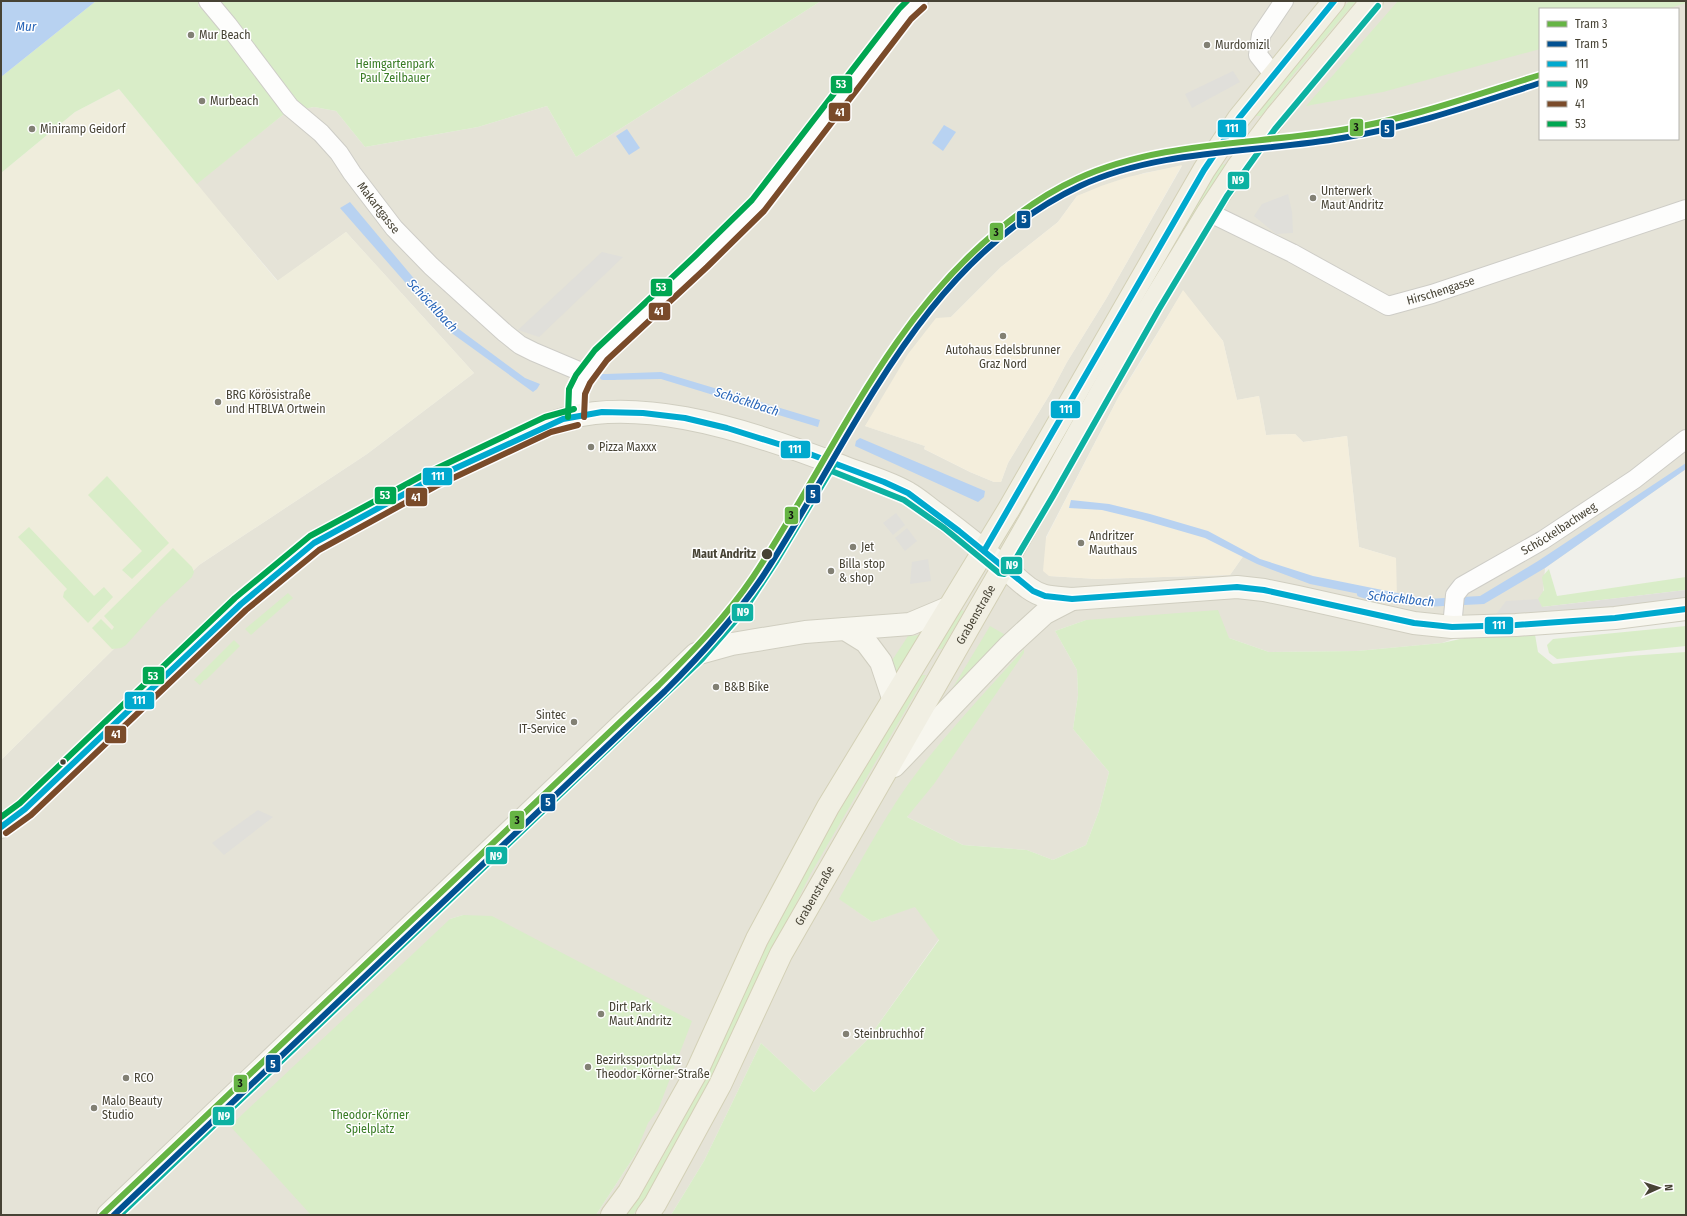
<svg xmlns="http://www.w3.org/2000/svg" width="1687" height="1216" viewBox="0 0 1687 1216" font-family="'Fira Sans Condensed',sans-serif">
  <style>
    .residential { fill: #e5e3d7; fill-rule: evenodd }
    .commercial { fill: #f4eedc }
    .education { fill: #efeddc }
    .green { fill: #d9edc8 }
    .parking { fill: #e0dfda }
    .water { fill: #b8d2f1 }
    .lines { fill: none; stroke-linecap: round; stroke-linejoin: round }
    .stream { stroke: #b8d2f1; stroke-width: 6 }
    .street-casing { stroke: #cecdc7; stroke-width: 20 }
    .secondary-casing { stroke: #d0cec0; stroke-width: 24 }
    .primary-casing { stroke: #d3d0b6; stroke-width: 24 }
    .street { stroke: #fdfdfc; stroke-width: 18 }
    .secondary { stroke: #f7f6ee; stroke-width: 22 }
    .primary { stroke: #f1efe3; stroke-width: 22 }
    .bus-1-casing { stroke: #fff; stroke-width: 9 }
    .bus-2-casing { stroke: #fff; stroke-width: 9 }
    .bus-3-casing { stroke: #fff; stroke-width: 9 }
    .bus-4-casing { stroke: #fff; stroke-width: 9 }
    .bus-1 { stroke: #00a9ce; stroke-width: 6 }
    .bus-2 { stroke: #0db1a2; stroke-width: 6 }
    .bus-3 { stroke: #7a4b2a; stroke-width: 6 }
    .bus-4 { stroke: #00a651; stroke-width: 6 }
    .tram-1-casing { stroke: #fff; stroke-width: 9 }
    .tram-2-casing { stroke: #fff; stroke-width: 9 }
    .tram-1 { stroke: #66b444; stroke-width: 6 }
    .tram-2 { stroke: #025191; stroke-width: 6 }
    .poi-dot { fill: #828074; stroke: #fff; stroke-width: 1.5 }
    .stop-dot { fill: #474335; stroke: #fff; stroke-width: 1.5 }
    .labels { text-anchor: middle; stroke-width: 3; stroke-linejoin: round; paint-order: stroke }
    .poi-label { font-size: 12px; fill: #474335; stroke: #fff; text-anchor: start }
    .park-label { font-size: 12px; fill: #397c25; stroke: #fff }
    .street-label { font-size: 12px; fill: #474335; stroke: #fff }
    .stop-label { font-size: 12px; font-weight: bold; fill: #474335; stroke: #fff; text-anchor: end }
    .water-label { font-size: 13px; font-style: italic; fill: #2966b8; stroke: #fff }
    .line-badge { stroke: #fff; stroke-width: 1.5 }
    .badge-label { font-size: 11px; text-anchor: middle; font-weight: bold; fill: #fff }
    .pale-badge-label { font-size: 11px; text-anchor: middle; font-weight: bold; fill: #111 }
  </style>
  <rect width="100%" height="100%" fill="#f0f0ea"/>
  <path class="residential" d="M 200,1 L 220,1 L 304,109 L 314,107 L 336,111 L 365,147 L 478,127 L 547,106 L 576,157 L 821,1 L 1686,1 L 1686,469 L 1545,568 L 1542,607 L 1442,643 L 1357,651 L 1269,652 L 1229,638 L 1086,620 L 1055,631 L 1077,670 L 1078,695 L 1073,729 L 1109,772 L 1099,811 L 1086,845 L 1053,860 L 1027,850 L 963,845 L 907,817 L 934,784 L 840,899 L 872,922 L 915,906 L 939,939 L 867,1040 L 814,1092 L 761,1043 L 704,1161 L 671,1215 L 596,1215 L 635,1155 L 463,915 L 450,919 L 451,1215 L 1,1215 L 1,760 L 199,565 L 367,454 L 474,373 L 346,232 L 278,281 L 196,184 L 284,114 L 212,17 L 198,6 ZM 1540,9 L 1678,9 L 1678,139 L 1540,139 ZM 1182,166 L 1106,299 L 1067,362 L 1050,394 L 1008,463 L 1001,482 L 994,482 L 970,472 L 924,449 L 925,446 L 865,426 L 951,317 L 1001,267 L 1058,222 L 1077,196 L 1144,173 ZM 1183,291 L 1223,341 L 1237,400 L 1259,396 L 1266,435 L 1295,434 L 1303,442 L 1347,436 L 1359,547 L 1396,558 L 1244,555 L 1230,575 L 1097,579 L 1049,576 L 1046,537 L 1119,396 Z"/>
  <g class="commercial">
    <path d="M 1182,165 L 1106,299 L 1067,362 L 1050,394 L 1008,463 L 1001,482 L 994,482 L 970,472 L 924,449 L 925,446 L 865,426 L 908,354 L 936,318 L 951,317 L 1001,267 L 1058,222 L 1077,196 L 1101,186 L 1128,177 Z"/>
    <path d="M 1183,290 L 1223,341 L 1237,400 L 1259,396 L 1266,435 L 1295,434 L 1303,442 L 1347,436 L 1359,547 L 1396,558 L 1397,597 L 1311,578 L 1244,555 L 1230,575 L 1097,579 L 1049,576 L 1043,571 L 1046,538 L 1119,396 L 1140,363 Z"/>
  </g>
  <path class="education" d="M 119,89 L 277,281 L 346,232 L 474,373 L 367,454 L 199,565 L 1,760 L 1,173 L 75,112 Z"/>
  <g class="green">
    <path d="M 96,1 L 200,1 L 198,6 L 212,17 L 284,114 L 197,184 L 119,89 L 75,112 L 1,173 L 1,77 Z"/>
    <path d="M 220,1 L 821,1 L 576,157 L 547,106 L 478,127 L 365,147 L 336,111 L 314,107 L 304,109 Z"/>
    <path d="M 1349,1 L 1356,1 L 1294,74 L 1261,116 L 1254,116 L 1305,52 Z"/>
    <path d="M 1398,1 L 1686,1 L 1686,3 L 1667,9 L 1540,9 L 1540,49 L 1383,92 L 1306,106 Z"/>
    <path d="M 1227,164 L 1069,427 L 1124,323 L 1220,165 Z"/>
    <path d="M 107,476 L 169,543 L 132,579 L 122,570 L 142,551 L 88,495 Z"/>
    <path d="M 29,527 L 94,596 L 104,587 L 113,597 L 88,623 L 63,597 L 64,592 L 67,589 L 18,537 Z"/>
    <path d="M 173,548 L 192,567 L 194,572 L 192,577 L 160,607 L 126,645 L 121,648 L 112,649 L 92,628 L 101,619 L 112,630 L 114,627 L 104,616 Z"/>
    <path d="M 1549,569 L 1557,596 L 1686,577 L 1686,590 L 1542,607 L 1538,599 L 1544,590 L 1542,577 Z"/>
    <path d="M 288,593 L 293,598 L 251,635 L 245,629 Z"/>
    <path d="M 961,610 L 964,611 L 942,649 L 937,649 Z"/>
    <path d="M 1218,610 L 1229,638 L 1269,652 L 1357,651 L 1442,643 L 1533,623 L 1538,652 L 1553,664 L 1629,656 L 1686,652 L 1686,1215 L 671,1215 L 704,1161 L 761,1043 L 814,1092 L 867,1040 L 939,940 L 915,907 L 872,922 L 839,899 C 865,854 889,808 921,767 C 953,726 989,688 1024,649 L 1024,653 L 934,784 L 907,817 L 963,845 L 1027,850 L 1053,860 L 1086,845 L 1099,811 L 1109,772 L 1073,729 L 1078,695 L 1077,670 L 1055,631 L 1086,620 Z"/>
    <path d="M 990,626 L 1009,637 L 949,694 Z"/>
    <path d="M 1686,626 L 1686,646 L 1557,659 L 1549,653 L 1547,645 L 1553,639 Z"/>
    <path d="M 921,635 L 896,674 L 891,662 L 908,636 Z"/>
    <path d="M 234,640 L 240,646 L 206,680 L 204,680 L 200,685 L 194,680 Z"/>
    <path d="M 921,675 L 926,675 L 810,875 L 687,1125 L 643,1201 L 633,1215 L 626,1215 C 687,1127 727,1028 773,933 C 817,844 870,760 921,675 Z"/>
    <path d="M 463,915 L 492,916 L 692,1021 L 658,1110 L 648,1123 L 635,1155 L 596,1215 L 311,1215 L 230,1126 L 450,919 Z"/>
  </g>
  <g class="parking">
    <path d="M 1233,71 L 1240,82 L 1192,108 L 1185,94 Z"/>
    <path d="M 1288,194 L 1292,212 L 1293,233 L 1276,234 L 1254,216 L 1262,204 Z"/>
    <path d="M 602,252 L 623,257 L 539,337 L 518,330 Z"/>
    <path d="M 896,513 L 905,525 L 893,535 L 883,523 Z"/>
    <path d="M 907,528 L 917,541 L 905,551 L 895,538 Z"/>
    <path d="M 928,559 L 931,581 L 910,584 L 912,562 Z"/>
    <path d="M 1686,590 L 1686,599 L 1608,609 L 1494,617 L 1506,601 L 1538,599 L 1542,607 Z"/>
    <path d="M 258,810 L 273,817 L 224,855 L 212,843 Z"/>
  </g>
  <g class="water">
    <path d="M 1,1 L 96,1 L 1,77 Z"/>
    <path d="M 944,125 L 956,132 L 943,151 L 932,143 Z"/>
    <path d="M 627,129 L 640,148 L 629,155 L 616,136 Z"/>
    <path d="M 350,202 L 452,324 L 525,378 L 540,384 L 537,389 L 533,392 L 446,329 L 340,208 Z"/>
    <path d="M 661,372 L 820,420 L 818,427 L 661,379 L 608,380 L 606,374 Z"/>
    <path d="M 860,438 L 985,491 L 984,497 L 978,502 L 855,446 L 856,441 Z"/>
    <path d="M 1686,463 L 1686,469 L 1545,568 L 1484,604 L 1424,607 L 1310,584 L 1257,564 L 1205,538 L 1143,520 L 1102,510 L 1069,508 L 1071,500 L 1109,504 L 1150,514 L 1208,531 L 1260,559 L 1313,576 L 1427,599 L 1480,596 L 1538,561 Z"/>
  </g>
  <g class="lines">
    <g class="stream">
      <path d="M 603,377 L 614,377"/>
      <path d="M 1360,594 L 1373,598 L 1384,597"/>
    </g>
    <defs>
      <g id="street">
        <path id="s1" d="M 208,1 L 228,25 L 290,107 L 321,133 L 339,153 L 352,173 L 394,228 L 431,266 L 505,333 L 520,345 L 534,352 L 586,374"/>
        <path d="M 1273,74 L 1258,55 L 1261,35 L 1284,1"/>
        <path id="s2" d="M 1208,212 L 1292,253 L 1388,306 L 1432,294 L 1686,209"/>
        <path d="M 576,417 L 577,392 L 583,379 L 601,355 L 702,261 L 758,205 L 839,98 L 905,14 L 919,1"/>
        <path id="s3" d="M 1452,627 L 1455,595 L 1462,586 L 1543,540 L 1635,479 L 1686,439"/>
      </g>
      <g id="secondary">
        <path d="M 845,629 L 866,642 L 881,662 L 893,698"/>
        <path d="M 894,766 L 1009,646 L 1045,613 L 1072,599"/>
        <path d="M 1,827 L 25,809 L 241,604 L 314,543 L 432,479 L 529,434 C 614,382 756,433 841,466 C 863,475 888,481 908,493 C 917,498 925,505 933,511 C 956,528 979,546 1001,565 C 1016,576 1027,591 1045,596 C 1054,598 1064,598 1072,599 L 1237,587 L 1264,590 L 1298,597 L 1414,623 L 1452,627 L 1516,625 L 1615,618 L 1686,609"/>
        <path d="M 108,1215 L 696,654 L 732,644 L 805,632 L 910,624 L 948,608"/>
      </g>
      <g id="primary">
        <path d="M 612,1215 L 629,1192 L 697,1071 L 757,939 L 828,807 L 1009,509 L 1204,170 L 1239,118 L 1334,1"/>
        <path id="s4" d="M 647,1215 L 655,1204 L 720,1085 L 781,954 L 1029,522 L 1133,335 L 1208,212 L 1237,168 L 1277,115 L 1372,1"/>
      </g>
    </defs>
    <use href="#street" class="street-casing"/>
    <use href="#secondary" class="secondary-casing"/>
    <use href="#primary" class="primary-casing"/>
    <use href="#street" class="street"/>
    <use href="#secondary" class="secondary"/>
    <use href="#primary" class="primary"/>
    <defs>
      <g id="bus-1">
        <path d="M 984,551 L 1204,170 L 1239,118 L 1334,1"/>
        <path d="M 1,827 L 25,809 L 241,604 L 314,543 L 432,479 L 563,419 L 602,412 L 643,413 L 685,418 L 727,428 L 807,453 L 884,482 L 908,493 L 959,531 L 1033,591 L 1045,596 L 1072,599 L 1237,587 L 1264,590 L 1414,623 L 1452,627 L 1516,625 L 1615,618 L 1686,609"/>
      </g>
      <g id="bus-2">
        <path d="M 824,468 L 904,500 L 944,528 L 999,573 L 1004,574 L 1008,572 L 1053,496 L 1159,309 L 1227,196 L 1275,129 L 1378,6"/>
        <path d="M 120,1215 L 702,659 L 743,612 L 777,560 L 834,465"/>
      </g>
      <g id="bus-3">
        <path d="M 584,417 L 585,394 L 590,383 L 607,360 L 707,267 L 764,211 L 911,19 L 924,7"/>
        <path d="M 6,833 L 31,815 L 246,610 L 319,550 L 436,486 L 551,432 L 578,425"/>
      </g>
      <g id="bus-4">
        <path d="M 568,417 L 569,389 L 576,375 L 595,350 L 696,255 L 752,200 L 899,9 L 907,1"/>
        <path d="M 1,817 L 20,803 L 235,598 L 310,536 L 429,472 L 545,417 L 574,409"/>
      </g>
    </defs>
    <use href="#bus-1" class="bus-1-casing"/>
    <use href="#bus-2" class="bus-2-casing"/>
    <use href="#bus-3" class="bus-3-casing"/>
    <use href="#bus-4" class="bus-4-casing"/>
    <use href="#bus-1" class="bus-1"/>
    <use href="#bus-2" class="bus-2"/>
    <use href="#bus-3" class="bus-3"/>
    <use href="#bus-4" class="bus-4"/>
    <defs>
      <path id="tram-1" d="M 102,1215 L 659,685 C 693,651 726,617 753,577 C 831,460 885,324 996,232 C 1021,211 1048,192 1077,179 C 1159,141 1254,145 1341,130 C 1409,119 1475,95 1540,75"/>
      <path id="tram-2" d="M 114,1215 L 665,691 C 700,656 733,620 761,579 C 853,440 919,262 1080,186 C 1159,149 1257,153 1342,138 C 1410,127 1475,104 1540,83"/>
    </defs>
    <use href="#tram-1" class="tram-1-casing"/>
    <use href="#tram-2" class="tram-2-casing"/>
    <use href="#tram-1" class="tram-1"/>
    <use href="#tram-2" class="tram-2"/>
  </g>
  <g class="poi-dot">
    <circle cx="191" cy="35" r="4"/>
    <circle cx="1207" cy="45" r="4"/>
    <circle cx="202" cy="101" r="4"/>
    <circle cx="32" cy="129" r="4"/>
    <circle cx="1313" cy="198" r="4"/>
    <circle cx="1003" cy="336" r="4"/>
    <circle cx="218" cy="402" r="4"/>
    <circle cx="591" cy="447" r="4"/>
    <circle cx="1081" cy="543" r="4"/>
    <circle cx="853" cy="547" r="4"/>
    <circle cx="831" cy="571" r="4"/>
    <circle cx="716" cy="687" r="4"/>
    <circle cx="574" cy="722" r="4"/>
    <circle cx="601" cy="1014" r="4"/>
    <circle cx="846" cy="1034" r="4"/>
    <circle cx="588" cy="1067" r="4"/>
    <circle cx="126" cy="1078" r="4"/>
    <circle cx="94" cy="1108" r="4"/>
  </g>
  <g class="stop-dot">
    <circle cx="767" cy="554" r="6"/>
    <circle cx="63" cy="762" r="3.5"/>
  </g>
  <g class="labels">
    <g class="poi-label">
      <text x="199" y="39">Mur Beach</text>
      <text x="1215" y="49">Murdomizil</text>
      <text x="210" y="105">Murbeach</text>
      <text x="40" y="133">Miniramp Geidorf</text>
      <text x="1321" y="195">Unterwerk<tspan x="1321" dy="14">Maut Andritz</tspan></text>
      <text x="1003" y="354" text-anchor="middle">Autohaus Edelsbrunner<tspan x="1003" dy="14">Graz Nord</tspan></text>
      <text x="226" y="399">BRG Körösistraße<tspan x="226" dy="14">und HTBLVA Ortwein</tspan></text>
      <text x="599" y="451">Pizza Maxxx</text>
      <text x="1089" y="540">Andritzer<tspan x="1089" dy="14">Mauthaus</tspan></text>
      <text x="861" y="551">Jet</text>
      <text x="839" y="568">Billa stop<tspan x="839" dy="14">&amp; shop</tspan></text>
      <text x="724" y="691">B&amp;B Bike</text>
      <text x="566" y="719" text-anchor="end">Sintec<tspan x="566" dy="14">IT-Service</tspan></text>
      <text x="609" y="1011">Dirt Park<tspan x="609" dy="14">Maut Andritz</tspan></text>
      <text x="854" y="1038">Steinbruchhof</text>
      <text x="596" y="1064">Bezirkssportplatz<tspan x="596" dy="14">Theodor-Körner-Straße</tspan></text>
      <text x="134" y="1082">RCO</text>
      <text x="102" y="1105">Malo Beauty<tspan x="102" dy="14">Studio</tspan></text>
    </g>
    <g class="park-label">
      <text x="395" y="68">Heimgartenpark<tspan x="395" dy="14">Paul Zeilbauer</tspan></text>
      <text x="370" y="1119">Theodor-Körner<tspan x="370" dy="14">Spielplatz</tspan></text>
    </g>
    <g class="street-label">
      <text dy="4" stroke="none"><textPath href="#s1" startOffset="269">Makartgasse</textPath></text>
      <text dy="4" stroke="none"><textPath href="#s2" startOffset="258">Hirschengasse</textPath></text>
      <text dy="4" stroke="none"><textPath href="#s3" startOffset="156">Schöckelbachweg</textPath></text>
      <text dy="4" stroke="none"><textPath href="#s4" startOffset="685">Grabenstraße</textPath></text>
      <text dy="4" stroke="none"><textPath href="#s4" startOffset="361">Grabenstraße</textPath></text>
    </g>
    <g class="stop-label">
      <text x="756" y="558">Maut Andritz</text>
    </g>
    <g class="water-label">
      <text x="26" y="31">Mur</text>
      <text transform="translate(433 305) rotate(47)" y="5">Schöcklbach</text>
      <text transform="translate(747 401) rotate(18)" y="5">Schöcklbach</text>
      <text transform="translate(1401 598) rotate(6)" y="5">Schöcklbach</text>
    </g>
  </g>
  <g class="line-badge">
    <rect x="830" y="75" width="23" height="19" rx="4" fill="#00a651"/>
    <rect x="828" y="102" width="23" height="20" rx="4" fill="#7a4b2a"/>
    <rect x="1349" y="118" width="15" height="19" rx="4" fill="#66b444"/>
    <rect x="1217" y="119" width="30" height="19" rx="4" fill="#00a9ce"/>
    <rect x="1380" y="119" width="15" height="19" rx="4" fill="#025191"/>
    <rect x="1227" y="171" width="23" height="19" rx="4" fill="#0db1a2"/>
    <rect x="1016" y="210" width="15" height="19" rx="4" fill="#025191"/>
    <rect x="989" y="222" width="15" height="19" rx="4" fill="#66b444"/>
    <rect x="650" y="278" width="23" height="19" rx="4" fill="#00a651"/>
    <rect x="648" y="302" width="23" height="19" rx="4" fill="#7a4b2a"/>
    <rect x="1050" y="400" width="31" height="19" rx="4" fill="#00a9ce"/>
    <rect x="780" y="440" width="31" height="19" rx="4" fill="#00a9ce"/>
    <rect x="422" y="467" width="31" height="19" rx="4" fill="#00a9ce"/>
    <rect x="805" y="484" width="16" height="20" rx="4" fill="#025191"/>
    <rect x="374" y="486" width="23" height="19" rx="4" fill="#00a651"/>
    <rect x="405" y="487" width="23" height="20" rx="4" fill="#7a4b2a"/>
    <rect x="784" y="506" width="15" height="19" rx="4" fill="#66b444"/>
    <rect x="1000" y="556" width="23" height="19" rx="4" fill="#0db1a2"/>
    <rect x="731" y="603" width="23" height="19" rx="4" fill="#0db1a2"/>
    <rect x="1484" y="616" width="30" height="19" rx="4" fill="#00a9ce"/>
    <rect x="142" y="666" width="23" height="19" rx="4" fill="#00a651"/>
    <rect x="124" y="691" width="31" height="19" rx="4" fill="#00a9ce"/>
    <rect x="104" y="725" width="23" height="19" rx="4" fill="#7a4b2a"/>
    <rect x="540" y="793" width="16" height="19" rx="4" fill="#025191"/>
    <rect x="509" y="810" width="16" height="20" rx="4" fill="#66b444"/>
    <rect x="485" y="846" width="23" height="19" rx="4" fill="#0db1a2"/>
    <rect x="265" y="1054" width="16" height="19" rx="4" fill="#025191"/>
    <rect x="233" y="1074" width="15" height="19" rx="4" fill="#66b444"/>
    <rect x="212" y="1106" width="23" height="20" rx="4" fill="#0db1a2"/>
  </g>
  <g class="badge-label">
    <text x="841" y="88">53</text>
    <text x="840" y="116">41</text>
    <text x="1232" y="132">111</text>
    <text x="1387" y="133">5</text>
    <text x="1238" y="184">N9</text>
    <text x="1024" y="223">5</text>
    <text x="661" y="291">53</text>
    <text x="659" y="315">41</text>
    <text x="1066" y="413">111</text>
    <text x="795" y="453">111</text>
    <text x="438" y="480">111</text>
    <text x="813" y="498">5</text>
    <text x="385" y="499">53</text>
    <text x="416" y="501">41</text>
    <text x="1012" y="569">N9</text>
    <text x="743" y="616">N9</text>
    <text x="1499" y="629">111</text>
    <text x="153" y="680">53</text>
    <text x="139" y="704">111</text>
    <text x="116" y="738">41</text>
    <text x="548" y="806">5</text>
    <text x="496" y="860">N9</text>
    <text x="273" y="1068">5</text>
    <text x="224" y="1120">N9</text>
  </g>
  <g class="pale-badge-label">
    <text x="1356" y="131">3</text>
    <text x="996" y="236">3</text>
    <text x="791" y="519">3</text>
    <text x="517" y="824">3</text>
    <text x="240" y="1087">3</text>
  </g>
  <rect width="1687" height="1216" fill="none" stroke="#474335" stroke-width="4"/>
  <rect x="1539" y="8" width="140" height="132" fill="#ffffff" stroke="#b5b4ae"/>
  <rect x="1547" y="21" width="20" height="6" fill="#66b444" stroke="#b5b4ae"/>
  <text x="1575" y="28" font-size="12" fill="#474335">Tram 3</text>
  <rect x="1547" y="41" width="20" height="6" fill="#025191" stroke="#b5b4ae"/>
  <text x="1575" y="48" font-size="12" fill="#474335">Tram 5</text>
  <rect x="1547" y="61" width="20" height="6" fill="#00a9ce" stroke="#b5b4ae"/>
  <text x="1575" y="68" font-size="12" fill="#474335">111</text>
  <rect x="1547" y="81" width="20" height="6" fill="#0db1a2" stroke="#b5b4ae"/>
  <text x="1575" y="88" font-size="12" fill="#474335">N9</text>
  <rect x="1547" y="101" width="20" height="6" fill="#7a4b2a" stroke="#b5b4ae"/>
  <text x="1575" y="108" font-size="12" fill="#474335">41</text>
  <rect x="1547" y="121" width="20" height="6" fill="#00a651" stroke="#b5b4ae"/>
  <text x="1575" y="128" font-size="12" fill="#474335">53</text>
  <g transform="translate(1659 1188) rotate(87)" stroke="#ffffff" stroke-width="3" paint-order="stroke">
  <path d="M0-3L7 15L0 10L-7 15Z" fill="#474335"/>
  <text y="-6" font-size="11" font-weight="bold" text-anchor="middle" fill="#474335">N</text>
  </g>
</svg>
